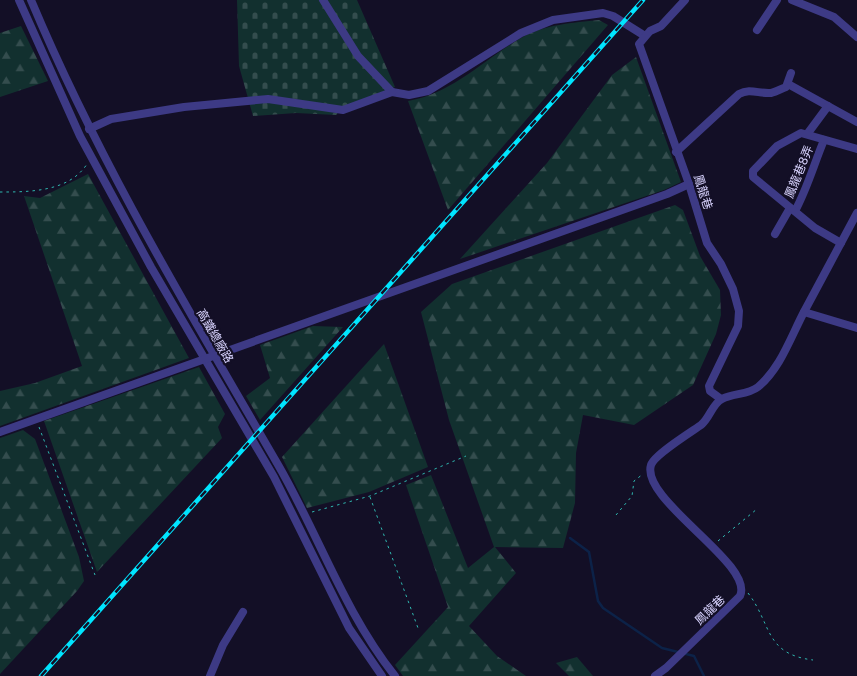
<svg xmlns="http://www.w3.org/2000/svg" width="857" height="676" viewBox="0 0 857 676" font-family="'DejaVu Sans','Noto Sans TC',sans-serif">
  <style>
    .forest { fill: url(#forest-firs) }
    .cemetery { fill: url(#cemetery-stones) }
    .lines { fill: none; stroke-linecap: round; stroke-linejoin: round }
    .stream { stroke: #0c2248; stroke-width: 2.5 }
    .path { stroke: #2fb8b0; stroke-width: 1; stroke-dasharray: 2.5 4; stroke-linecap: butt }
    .minor { stroke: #3d3a85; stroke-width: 8 }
    .rail-casing { stroke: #00e5ff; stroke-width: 4.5 }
    .rail { stroke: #130f26; stroke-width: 2.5; stroke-dasharray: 8; stroke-linecap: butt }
    .labels { text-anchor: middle; stroke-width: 4.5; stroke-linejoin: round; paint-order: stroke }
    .street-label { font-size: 12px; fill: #d9d4ff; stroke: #130f26 }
  </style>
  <defs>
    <pattern id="forest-firs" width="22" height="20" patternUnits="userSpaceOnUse" patternTransform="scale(1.25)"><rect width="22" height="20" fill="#12302f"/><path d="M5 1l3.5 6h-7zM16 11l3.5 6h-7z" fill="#344d4e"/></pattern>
    <pattern id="cemetery-stones" width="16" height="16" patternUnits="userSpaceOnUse" patternTransform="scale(1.25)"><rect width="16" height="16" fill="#12302f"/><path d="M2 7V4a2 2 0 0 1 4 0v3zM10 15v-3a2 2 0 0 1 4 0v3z" fill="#344d4e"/></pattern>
  </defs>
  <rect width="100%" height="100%" fill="#130f26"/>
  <g class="forest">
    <path d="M 599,20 L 608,25 L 448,210 L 408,101 C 450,95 485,59 521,38 C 545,24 573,23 599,20 Z"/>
    <path d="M 21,26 L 48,81 L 0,97 L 0,33 Z"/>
    <path d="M 636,57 L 681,182 L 664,190 L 460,259 L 547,163 L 612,75 Z"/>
    <path d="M 88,174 L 189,358 L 0,426 L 0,391 L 35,383 L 82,366 L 24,196 L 40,198 Z"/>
    <path d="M 675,205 L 683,210 L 700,256 L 720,290 L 721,315 L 716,334 L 693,385 L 634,425 L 583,415 L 576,453 L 575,503 L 563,548 L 495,547 L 516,573 L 469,626 L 497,656 L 526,676 L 403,676 L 395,665 L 448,607 L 406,485 L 431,475 L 468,568 L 494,547 L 449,420 L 421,312 L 452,284 Z"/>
    <path d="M 313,326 L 343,327 L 260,420 L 246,396 L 270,378 L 260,345 Z"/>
    <path d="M 384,344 L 428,467 L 369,492 L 307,508 L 282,457 Z"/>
    <path d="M 199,367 L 225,414 L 218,427 L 222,438 L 97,572 L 44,421 Z"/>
    <path d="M 23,430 L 35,439 L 79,557 L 84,581 L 77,591 L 0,674 L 0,438 Z"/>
    <path d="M 577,657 L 593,676 L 569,676 L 556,663 Z"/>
  </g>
  <path class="cemetery" d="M 237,0 L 357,0 L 395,87 L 344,107 L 336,115 L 296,113 L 253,116 L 239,66 Z"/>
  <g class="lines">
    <path class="stream" d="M 570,538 L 589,552 L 598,601 L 603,608 L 662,648 L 694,656 L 704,676"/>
    <g class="path">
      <path d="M 0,192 C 29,192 69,192 87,164"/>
      <path d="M 39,427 L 95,575"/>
      <path d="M 370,497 L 418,628"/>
      <path d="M 312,512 L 370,496 L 466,456"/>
      <path d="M 616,515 L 632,496 L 634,481 L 643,474"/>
      <path d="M 718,541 L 757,509"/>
      <path d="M 748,593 C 772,624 764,654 813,660"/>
    </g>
    <g class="minor">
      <path d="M 19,0 L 80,136 L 151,267 L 274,477 L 349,628 L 382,676"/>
      <path d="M 31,0 C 99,162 189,311 277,463 C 318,533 344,612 395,676"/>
      <path d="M 323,0 L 358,56 L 392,92 L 409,95 L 428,91 L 521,33 L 553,20 L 603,13 L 613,16 L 645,36"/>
      <path d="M 685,0 L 661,26 L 650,31 L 639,44 L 689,184 L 707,243 L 721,264 L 733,289 L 739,311 L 738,326 L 709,386 L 710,391 L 721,399"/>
      <path d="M 792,0 L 834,17 L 857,37"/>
      <path d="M 757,30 L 777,0"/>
      <path d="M 788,84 L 857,122"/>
      <path d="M 89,129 L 111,119 L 184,107 L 268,99 L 343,110 L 392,92"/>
      <path d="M 808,133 L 828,106"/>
      <path d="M 676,152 L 739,94 C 750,88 759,94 771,93 C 776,92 781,89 786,87 L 791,73"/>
      <path d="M 795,211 C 807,189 814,164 824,140"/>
      <path d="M 775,234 L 790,208"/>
      <path d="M 841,243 L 815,228 L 753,177 L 753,171 L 777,146 L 801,133 L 857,149"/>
      <path d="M 804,312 L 857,328"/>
      <path d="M 0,432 L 667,194 L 689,184"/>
      <path d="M 210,676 L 223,645 L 243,612"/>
      <path d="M 655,676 L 666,668 L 740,596 C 755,564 640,500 651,465 C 654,455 691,432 701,425 C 710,418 712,404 722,399 C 733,393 748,395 758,387 C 781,368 791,336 805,310 C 822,278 840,245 857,213"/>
    </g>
    <defs>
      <path id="rail" d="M 41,676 L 643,0"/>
    </defs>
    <use href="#rail" class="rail-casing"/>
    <use href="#rail" class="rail"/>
  </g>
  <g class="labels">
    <g class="street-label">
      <text transform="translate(799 172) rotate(-68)" y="4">鳳龍巷8弄</text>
      <text transform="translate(703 192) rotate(72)" y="4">鳳龍巷</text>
      <text transform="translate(215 336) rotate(60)" y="4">高鐵總廠路</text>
      <text transform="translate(710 610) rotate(-44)" y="4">鳳龍巷</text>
    </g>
  </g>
</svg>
